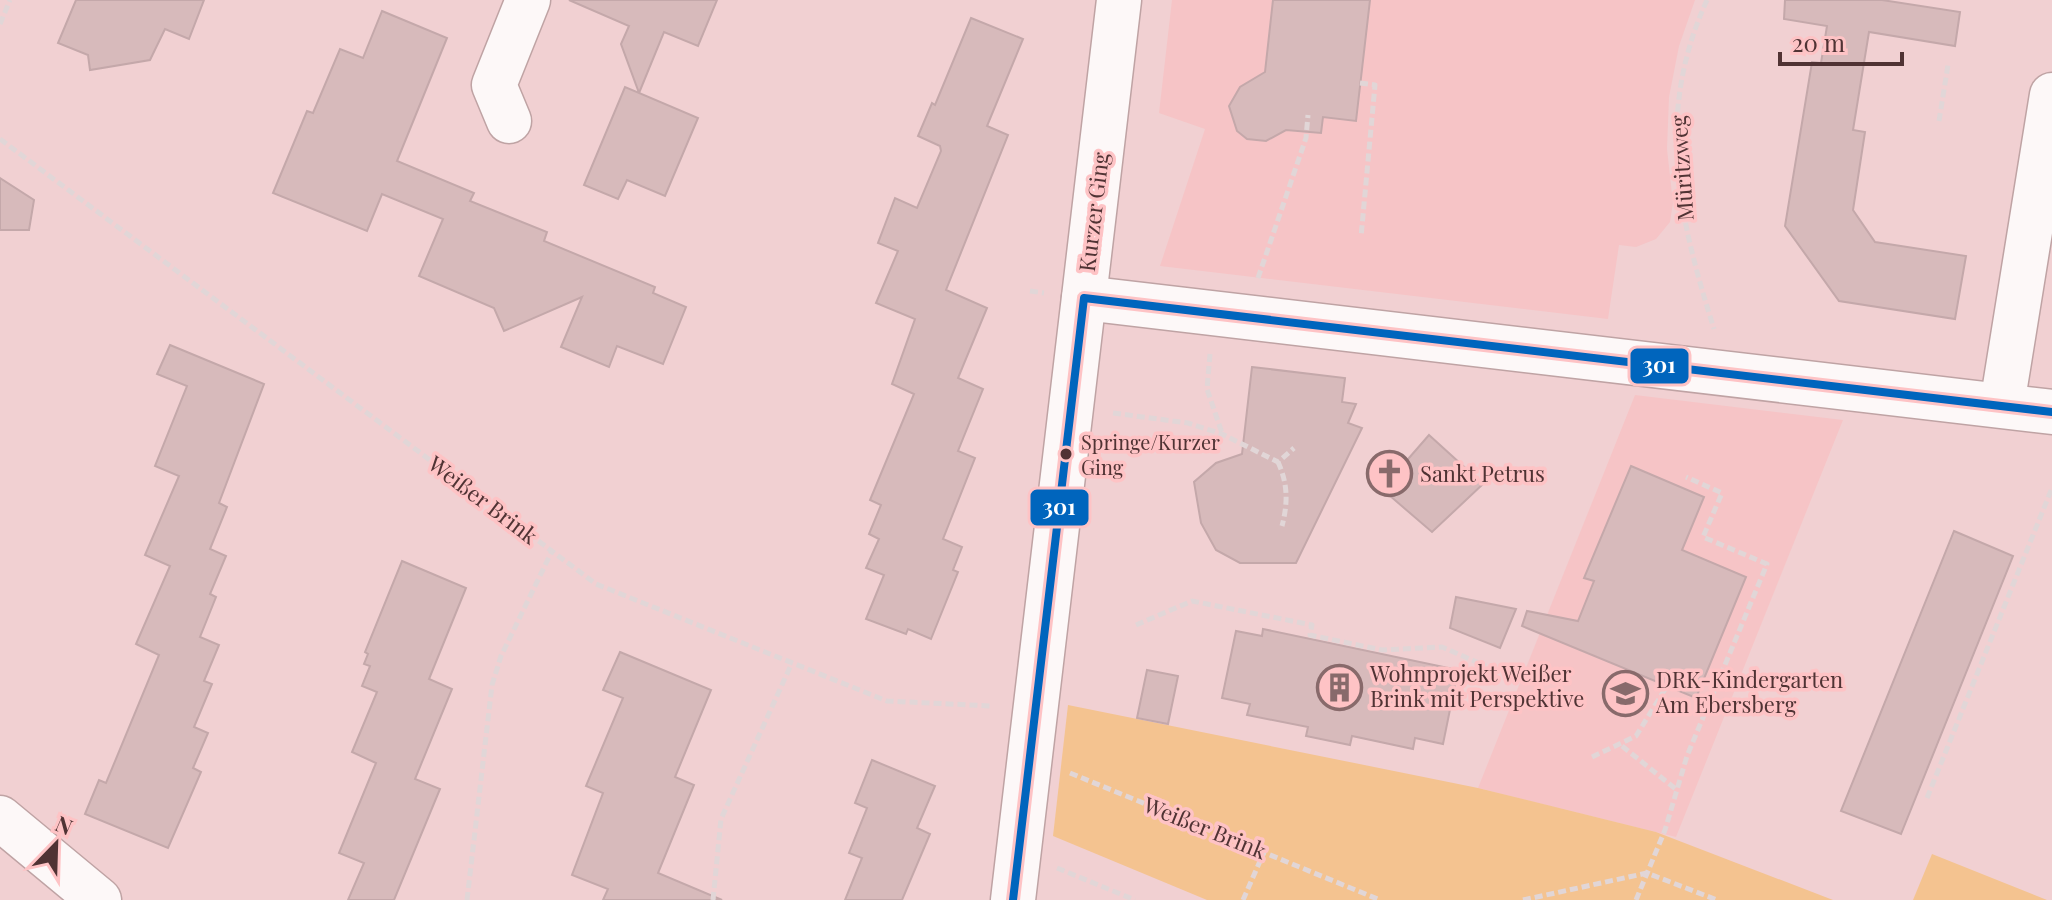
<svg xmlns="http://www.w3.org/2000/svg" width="2052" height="900" viewBox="0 0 2052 900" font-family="'Playfair Display',serif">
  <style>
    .built { fill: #f6c4c6 }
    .green { fill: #f4c390 }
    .building { fill: #d7babb; stroke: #c4a8aa; stroke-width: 2 }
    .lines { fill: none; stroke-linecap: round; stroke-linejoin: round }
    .minor-casing { stroke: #bfa3a4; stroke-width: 47 }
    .path { stroke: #e1d6d7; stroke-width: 5; stroke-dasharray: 8 4; stroke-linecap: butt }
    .minor { stroke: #fdf8f8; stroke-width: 44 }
    .bus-1-casing { stroke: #fec3c5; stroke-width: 14 }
    .bus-1 { stroke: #0065bd; stroke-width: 8 }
    .bus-dot { fill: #503334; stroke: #fec3c5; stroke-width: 3 }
    .labels { text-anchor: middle; stroke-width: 7; stroke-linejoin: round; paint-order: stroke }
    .bus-label { font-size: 20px; fill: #503334; stroke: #fec3c5; text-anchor: start }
    .street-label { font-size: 22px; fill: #503334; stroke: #fec3c5 }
    .poi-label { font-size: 22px; fill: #503334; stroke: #fec3c5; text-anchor: start }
    .line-badge { stroke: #fec3c5; stroke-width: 3 }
    .badge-label { font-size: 22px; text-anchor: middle; font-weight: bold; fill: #fff }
  </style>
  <rect width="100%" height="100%" fill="#f1d0d2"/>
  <g class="built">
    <path d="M 1172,0 L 1695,0 L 1679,46 L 1669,97 L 1667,149 L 1673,203 L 1670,222 L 1656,239 L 1636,247 L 1619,245 L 1608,319 L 1160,266 L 1205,129 L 1159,113 Z"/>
    <path d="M 1635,395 L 1843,420 L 1676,837 L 1478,788 Z"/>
  </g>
  <g class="green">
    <path d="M 1068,705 L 1478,788 L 1656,832 L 1833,900 L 1207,900 L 1053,836 Z"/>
    <path d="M 1932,854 L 2047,900 L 1913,900 Z"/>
  </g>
  <g class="building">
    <path d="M 76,0 L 204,0 L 189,39 L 165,29 L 150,60 L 90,70 L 88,55 L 58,43 Z"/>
    <path d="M 569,0 L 717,0 L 698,46 L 664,32 L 639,93 L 698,118 L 665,196 L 627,180 L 618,199 L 584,185 L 625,87 L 639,93 L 621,44 L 629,26 Z"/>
    <path d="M 1273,0 L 1370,0 L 1356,121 L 1323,117 L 1321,133 L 1286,130 L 1266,141 L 1247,139 L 1237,131 L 1229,106 L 1240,87 L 1265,72 Z"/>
    <path d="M 1785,0 L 1882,0 L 1960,12 L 1955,46 L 1869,32 L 1853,130 L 1865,132 L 1853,210 L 1875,242 L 1966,256 L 1955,319 L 1839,301 L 1785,226 L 1812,62 L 1821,63 L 1827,26 L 1784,19 Z"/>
    <path d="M 382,11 L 447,38 L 397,161 L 474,193 L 470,201 L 547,232 L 544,241 L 655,287 L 653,293 L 686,307 L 663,364 L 617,346 L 609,367 L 561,347 L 582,297 L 504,331 L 494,308 L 419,276 L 443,219 L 382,194 L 367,231 L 273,193 L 307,111 L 313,113 L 340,49 L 363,58 Z"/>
    <path d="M 971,18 L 1023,39 L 987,126 L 1008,135 L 946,290 L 987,308 L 958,378 L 983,389 L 958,451 L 975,458 L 943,539 L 962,547 L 953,570 L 958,572 L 931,639 L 908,629 L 906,634 L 866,619 L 884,575 L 866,568 L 879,539 L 869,534 L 881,505 L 870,500 L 914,394 L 892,384 L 915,319 L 876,303 L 898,251 L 878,243 L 895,198 L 917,208 L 941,151 L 940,146 L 918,136 L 932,103 L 935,105 Z"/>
    <path d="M 0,178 L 34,200 L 29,230 L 0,230 Z"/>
    <path d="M 170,345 L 264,384 L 219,503 L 227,507 L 210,549 L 226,556 L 210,594 L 216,597 L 200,637 L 219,645 L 204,681 L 212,684 L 194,727 L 208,733 L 193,768 L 201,772 L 168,848 L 85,814 L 99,780 L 106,783 L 159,655 L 136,644 L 170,566 L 145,555 L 179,476 L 155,466 L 187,386 L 157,374 Z"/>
    <path d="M 1252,367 L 1345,378 L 1342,402 L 1356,404 L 1348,423 L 1362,428 L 1296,563 L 1240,563 L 1216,550 L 1201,523 L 1194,482 L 1216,463 L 1242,454 Z"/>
    <path d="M 1429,435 L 1483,484 L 1432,532 L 1382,489 Z"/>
    <path d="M 1631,466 L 1704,497 L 1682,550 L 1746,577 L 1696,698 L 1522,626 L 1527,611 L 1578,621 L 1594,581 L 1584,578 Z"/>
    <path d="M 1954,531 L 2013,556 L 1901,834 L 1841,811 Z"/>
    <path d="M 402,561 L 466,588 L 429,679 L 452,689 L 415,779 L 440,789 L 394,900 L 348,900 L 364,863 L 339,853 L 376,763 L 352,752 L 377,692 L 362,686 L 370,666 L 364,664 L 368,654 L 365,652 Z"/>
    <path d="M 1456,597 L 1516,609 L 1500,648 L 1450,628 Z"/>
    <path d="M 1263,629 L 1458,670 L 1443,744 L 1415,738 L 1413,749 L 1352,736 L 1350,745 L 1306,736 L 1308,727 L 1247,715 L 1250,704 L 1222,698 L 1236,631 L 1262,636 Z"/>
    <path d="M 620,652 L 711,690 L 675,777 L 694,785 L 658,873 L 722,900 L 603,900 L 608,889 L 572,875 L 603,793 L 586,786 L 623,698 L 603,690 Z"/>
    <path d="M 1147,670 L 1178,676 L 1168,724 L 1137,718 Z"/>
    <path d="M 872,760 L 935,786 L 917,828 L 930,834 L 902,900 L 845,900 L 862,858 L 849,853 L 867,808 L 855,803 Z"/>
  </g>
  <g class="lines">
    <defs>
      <g id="minor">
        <path d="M 509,121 L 494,85 L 528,0"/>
        <path d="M 1084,298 L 2052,412"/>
        <path d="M 2002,405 L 2052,95"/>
        <path d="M 0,818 L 99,900"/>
        <path d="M 1013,900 L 1119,0"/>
      </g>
    </defs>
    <use href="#minor" class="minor-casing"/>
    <g class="path">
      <path d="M 1707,0 C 1655,114 1678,215 1714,329"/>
      <path d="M 0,24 L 10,0"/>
      <path d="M 1360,83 L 1375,85 L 1361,237"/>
      <path d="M 1939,121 L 1948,65"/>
      <path d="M 0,139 L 596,584 L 887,701 L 992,706"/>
      <path d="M 1258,278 L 1306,138 L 1308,115"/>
      <path d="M 1030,291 L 1044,293"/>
      <path d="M 1210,354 L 1207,389 L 1222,433"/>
      <path d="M 1113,413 L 1188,423 L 1222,434 L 1278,462 L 1294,448"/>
      <path d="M 1278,462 C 1288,484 1288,503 1282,526"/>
      <path d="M 1136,625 L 1192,601 L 1312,625 L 1310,635 L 1382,650 L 1442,647 L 1486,666"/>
      <path d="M 1622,746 L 1677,790"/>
      <path d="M 1592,757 L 1636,736 L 1667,686"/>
      <path d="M 1070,773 L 1380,900"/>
      <path d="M 1927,798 L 2052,488"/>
      <path d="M 1057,868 L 1135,900"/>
      <path d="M 467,900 L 492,685 L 501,656 L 552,551"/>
      <path d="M 713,900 L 721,819 L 791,665"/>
      <path d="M 1243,900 L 1264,852"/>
      <path d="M 1523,900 L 1647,873 L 1717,900"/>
      <path d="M 1636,900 L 1665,830 L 1687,756 L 1767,564 L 1703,537 L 1722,493 L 1686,477"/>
    </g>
    <use href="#minor" class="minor"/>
    <defs>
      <path id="bus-1" d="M 1013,900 L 1084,298 L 2052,412"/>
    </defs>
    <use href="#bus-1" class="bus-1-casing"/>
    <use href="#bus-1" class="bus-1"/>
  </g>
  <defs>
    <symbol id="church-ring" viewBox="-11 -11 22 22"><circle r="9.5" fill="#fec3c5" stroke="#886a6b" stroke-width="1.5"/><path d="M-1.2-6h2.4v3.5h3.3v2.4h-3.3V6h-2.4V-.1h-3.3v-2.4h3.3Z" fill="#886a6b"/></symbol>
    <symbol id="building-ring" viewBox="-11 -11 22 22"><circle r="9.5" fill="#fec3c5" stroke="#886a6b" stroke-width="1.5"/><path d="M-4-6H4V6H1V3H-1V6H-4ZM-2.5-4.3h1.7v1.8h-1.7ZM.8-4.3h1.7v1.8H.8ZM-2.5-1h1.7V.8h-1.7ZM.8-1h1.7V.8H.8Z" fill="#886a6b"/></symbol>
    <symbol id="school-ring" viewBox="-11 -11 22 22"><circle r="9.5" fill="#fec3c5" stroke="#886a6b" stroke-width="1.5"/><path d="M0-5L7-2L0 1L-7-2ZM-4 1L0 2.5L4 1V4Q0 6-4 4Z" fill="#886a6b"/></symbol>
  </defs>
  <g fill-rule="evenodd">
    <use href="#church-ring" x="1364" y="448" width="51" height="51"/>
    <use href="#building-ring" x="1314" y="662" width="51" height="51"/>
    <use href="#school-ring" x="1600" y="668" width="51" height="51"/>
  </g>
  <circle class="bus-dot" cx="1066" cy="454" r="7"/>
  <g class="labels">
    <g class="bus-label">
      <text x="1081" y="450">Springe/Kurzer<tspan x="1081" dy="25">Ging</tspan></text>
    </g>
    <g class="street-label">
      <text transform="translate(1682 168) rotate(-94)" y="8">Müritzweg</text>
      <text transform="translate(1094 212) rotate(-83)" y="8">Kurzer Ging</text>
      <text transform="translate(483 500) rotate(37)" y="8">Weißer Brink</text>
      <text transform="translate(1205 828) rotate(22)" y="8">Weißer Brink</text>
    </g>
    <g class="poi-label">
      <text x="1420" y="482">Sankt Petrus</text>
      <text x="1370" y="682">Wohnprojekt Weißer<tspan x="1370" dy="25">Brink mit Perspektive</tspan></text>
      <text x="1656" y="688">DRK-Kindergarten<tspan x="1656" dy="25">Am Ebersberg</tspan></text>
    </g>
  </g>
  <g class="line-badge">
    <rect x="1629" y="347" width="61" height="38" rx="8" fill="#0065bd"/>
    <rect x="1029" y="488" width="61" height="39" rx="8" fill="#0065bd"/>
  </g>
  <g class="badge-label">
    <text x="1659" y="373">301</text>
    <text x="1059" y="515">301</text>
  </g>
  <g transform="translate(56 844) rotate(23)" stroke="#fec3c5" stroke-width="6" paint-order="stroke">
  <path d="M0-6L14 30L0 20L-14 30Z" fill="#503334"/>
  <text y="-12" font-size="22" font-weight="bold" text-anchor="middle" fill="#503334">N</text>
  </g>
  <path d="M1780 52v12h122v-12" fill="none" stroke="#503334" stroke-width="4"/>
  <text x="1792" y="52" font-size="24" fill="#503334" stroke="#fec3c5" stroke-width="6" paint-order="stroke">20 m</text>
</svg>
